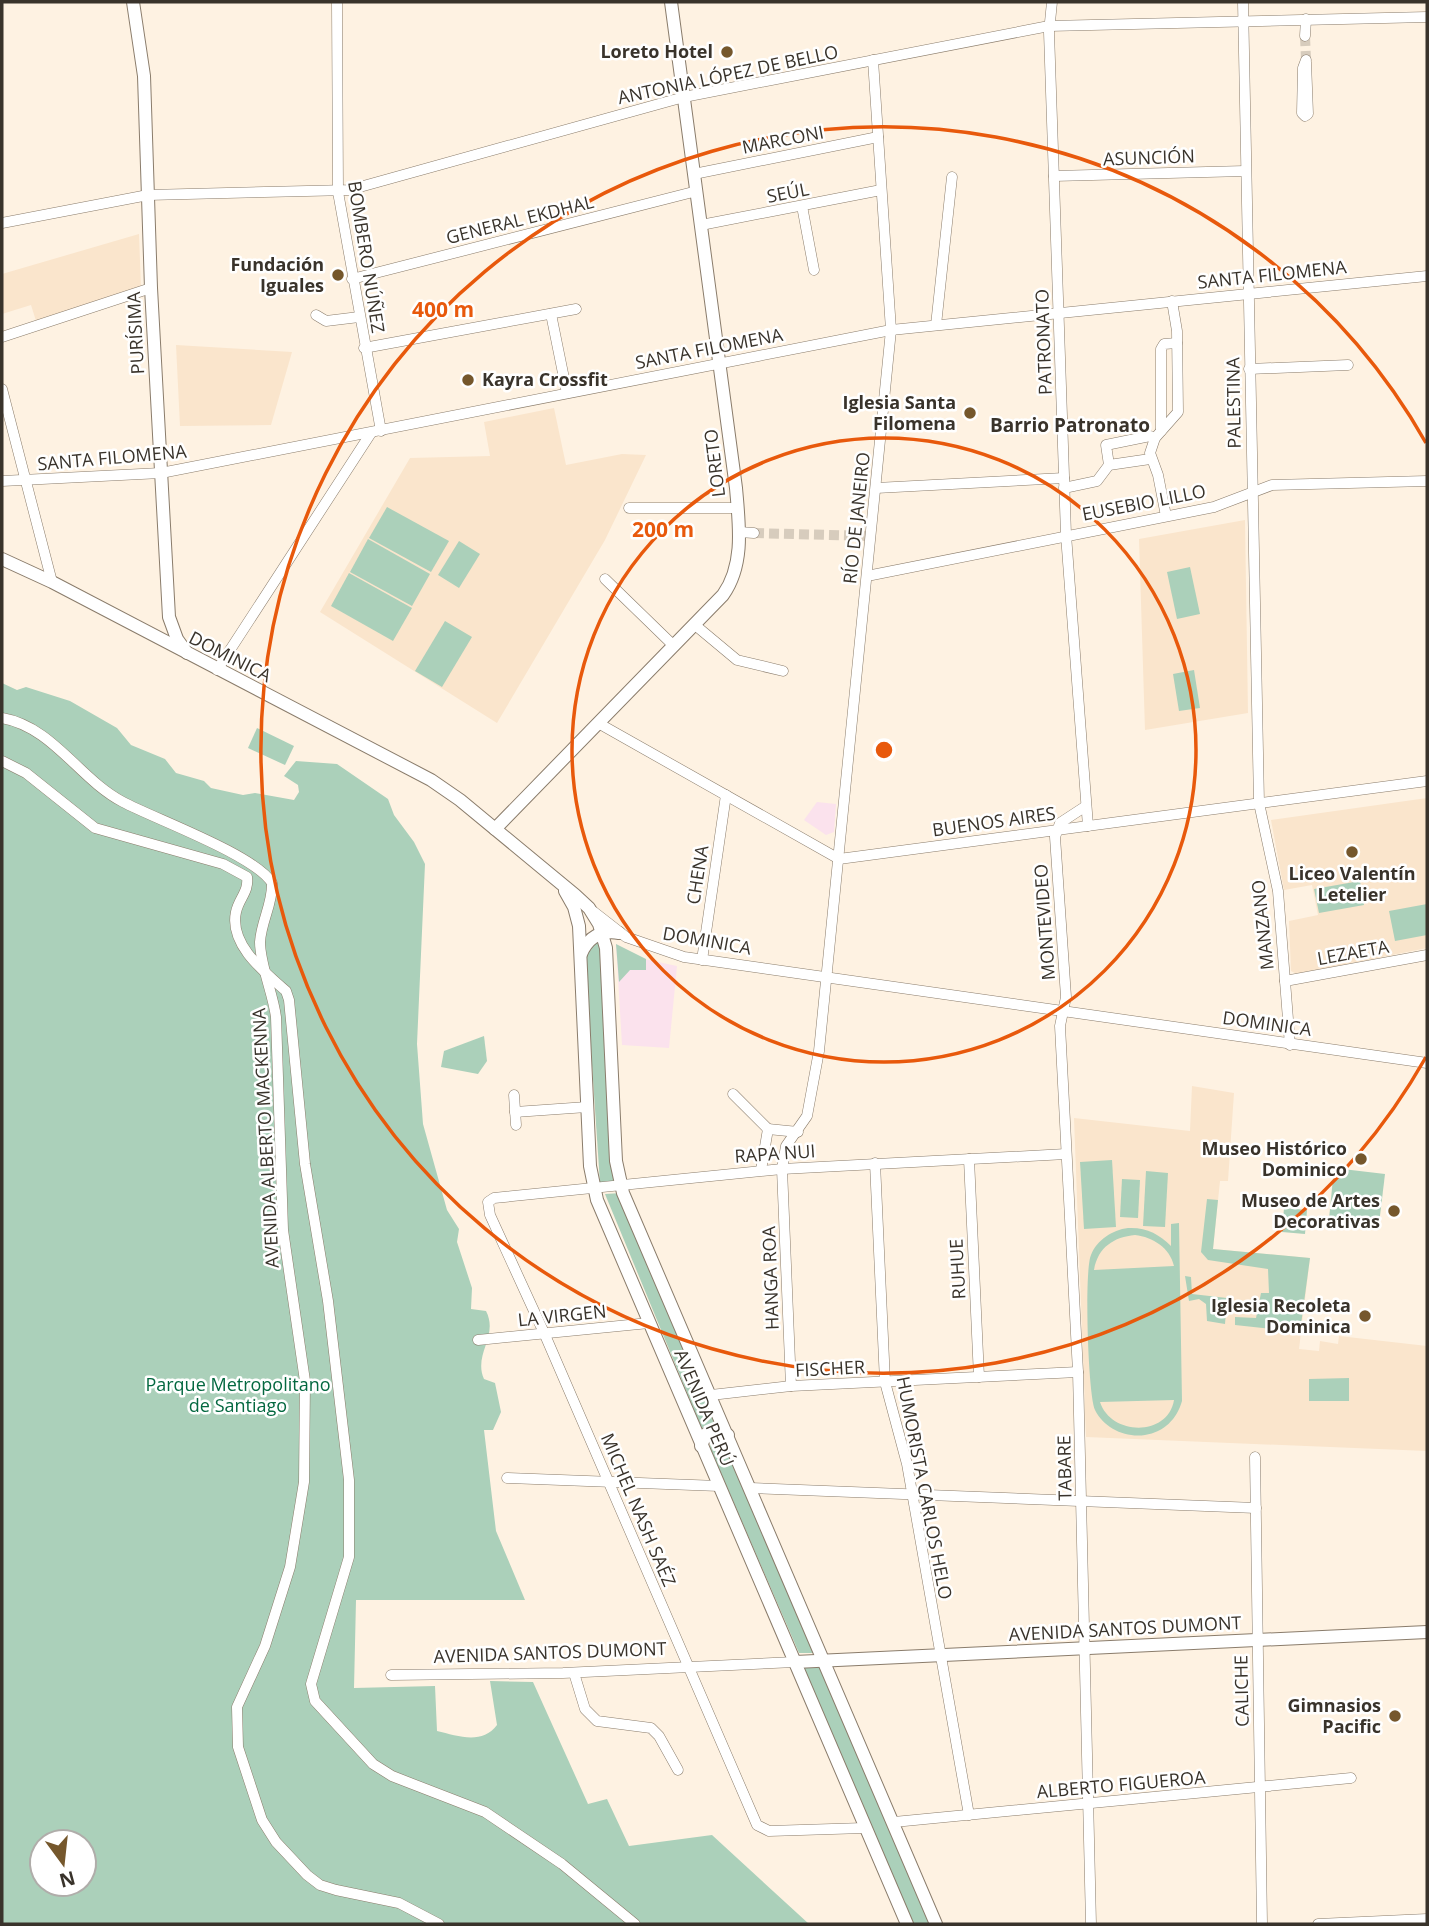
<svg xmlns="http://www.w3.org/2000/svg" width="1429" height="1926" viewBox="0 0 1429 1926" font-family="'Open Sans',sans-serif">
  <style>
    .commercial { fill: #fbe2ed }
    .built { fill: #fae5cc }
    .green { fill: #abd0ba; fill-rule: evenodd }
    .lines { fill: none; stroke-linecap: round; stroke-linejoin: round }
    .minor-tunnel { stroke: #d7ccbd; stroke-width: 10; stroke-dasharray: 10 5; stroke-linecap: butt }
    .minor-casing { stroke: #8a7c6b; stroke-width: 11 }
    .major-casing { stroke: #8a7c6b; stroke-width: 14 }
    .minor { stroke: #fff; stroke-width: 10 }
    .major { stroke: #fff; stroke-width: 12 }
    .ring { fill: none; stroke: #e8590c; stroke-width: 3.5 }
    .poi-dot { fill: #75572c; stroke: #fff; stroke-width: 2.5 }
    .labels { text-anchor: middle; stroke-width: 5; stroke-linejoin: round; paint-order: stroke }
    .poi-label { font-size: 18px; font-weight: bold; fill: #39332b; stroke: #fff; text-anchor: end }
    .street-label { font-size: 18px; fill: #39332b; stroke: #fff }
    .park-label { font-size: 18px; fill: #046840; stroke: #fff }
    .neighbourhood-label { font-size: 19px; font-weight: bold; fill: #39332b; stroke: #fff }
    .centre { fill: #e8590c; stroke: #fff; stroke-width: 3.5 }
    .ring-label { font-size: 21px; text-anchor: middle; font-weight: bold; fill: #e8590c; stroke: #fff; stroke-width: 5; stroke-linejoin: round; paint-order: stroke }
  </style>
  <rect width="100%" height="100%" fill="#fef2e2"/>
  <g class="commercial">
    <path d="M 817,802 L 836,804 L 834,832 L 826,835 L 804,820 Z"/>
    <path d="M 616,944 L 644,959 L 677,966 L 669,1048 L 622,1045 Z"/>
  </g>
  <g class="built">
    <path d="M 139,234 L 141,289 L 37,324 L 31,305 L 2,314 L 2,274 Z"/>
    <path d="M 176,345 L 292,352 L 271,425 L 180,426 Z"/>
    <path d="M 554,408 L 566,465 L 622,454 L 646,455 L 605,540 L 497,723 L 320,612 L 410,458 L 490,456 L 484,422 Z"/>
    <path d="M 1245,520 L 1248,713 L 1145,730 L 1139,539 Z"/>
    <path d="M 1427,798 L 1427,948 L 1297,974 L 1291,971 L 1289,921 L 1318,915 L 1312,885 L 1284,890 L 1271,820 Z"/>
    <path d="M 1192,1086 L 1234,1093 L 1228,1181 L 1220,1181 L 1213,1249 L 1310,1258 L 1299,1349 L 1319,1351 L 1320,1341 L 1338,1344 L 1339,1336 L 1427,1346 L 1427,1451 L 1086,1437 L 1074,1118 L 1190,1131 Z"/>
  </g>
  <g class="green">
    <path d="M 387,507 L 449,541 L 431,572 L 369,538 Z"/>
    <path d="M 368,539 L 430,574 L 412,606 L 350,572 Z"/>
    <path d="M 459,541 L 480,554 L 459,588 L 438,575 Z"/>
    <path d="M 1190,567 L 1200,614 L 1177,619 L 1167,572 Z"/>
    <path d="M 349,573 L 412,608 L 393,641 L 331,606 Z"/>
    <path d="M 445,621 L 472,637 L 442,687 L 415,671 Z"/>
    <path d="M 1194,670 L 1200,708 L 1179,711 L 1173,674 Z"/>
    <path d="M 2,683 L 17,690 L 26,687 L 70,701 L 117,728 L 131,745 L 165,759 L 176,773 L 204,781 L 211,788 L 243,795 L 255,793 L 294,800 L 299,792 L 298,785 L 284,776 L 296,761 L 337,764 L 388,799 L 394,815 L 414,842 L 425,864 L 417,1044 L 423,1124 L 447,1210 L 459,1229 L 457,1242 L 472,1288 L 471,1309 L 486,1311 C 499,1336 473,1354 484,1379 L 495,1383 L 501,1412 L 493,1430 L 484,1430 L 496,1531 L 525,1600 L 356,1600 L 354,1688 L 435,1686 L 437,1731 C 458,1736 482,1745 497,1725 L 490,1681 L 533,1682 L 588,1804 L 607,1799 L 629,1846 L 712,1835 L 809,1924 L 2,1924 ZM 42,1842 L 84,1842 L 84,1884 L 42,1884 Z"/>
    <path d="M 257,728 L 294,746 L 285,765 L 248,748 Z"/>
    <path d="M 1360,881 L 1364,905 L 1319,913 L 1314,889 Z"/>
    <path d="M 1427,904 L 1427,935 L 1395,941 L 1389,911 Z"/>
    <path d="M 602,939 L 617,1182 L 600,1183 L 585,961 L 593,942 Z"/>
    <path d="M 616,944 L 646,959 L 646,970 L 630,970 L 619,982 Z"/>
    <path d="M 484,1036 L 487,1061 L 478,1074 L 441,1067 L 444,1051 Z"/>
    <path d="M 1112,1160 L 1116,1227 L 1084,1229 L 1080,1162 Z"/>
    <path d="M 1334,1168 L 1385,1174 L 1379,1224 L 1329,1219 Z"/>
    <path d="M 1146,1171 L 1168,1173 L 1165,1227 L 1143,1226 Z"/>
    <path d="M 1122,1179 L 1140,1180 L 1138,1218 L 1120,1217 Z"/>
    <path d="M 621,1193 L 720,1428 L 704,1434 L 605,1194 Z"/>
    <path d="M 1207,1199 L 1218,1200 L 1213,1249 L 1310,1258 L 1300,1332 L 1235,1325 L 1235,1317 L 1256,1318 L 1261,1293 L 1269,1293 L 1268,1269 L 1208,1260 L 1201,1252 Z"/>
    <path d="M 1284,1208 L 1307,1210 L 1305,1234 L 1282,1232 Z"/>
    <path d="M 1179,1223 L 1182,1401 C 1177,1419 1164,1432 1145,1435 C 1125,1438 1104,1428 1095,1410 C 1088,1395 1084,1270 1091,1255 C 1097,1240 1112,1230 1128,1228 C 1146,1227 1159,1234 1171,1246 L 1171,1224 ZM 1135,1235 C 1153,1237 1170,1248 1174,1266 L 1094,1270 C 1098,1247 1114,1237 1135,1235 ZM 1174,1400 C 1168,1437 1111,1436 1100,1402 Z"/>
    <path d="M 1185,1276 L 1191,1277 L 1192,1294 L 1227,1298 L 1225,1324 L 1207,1321 L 1206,1304 L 1199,1299 L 1189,1301 Z"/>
    <path d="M 1349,1378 L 1349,1401 L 1309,1401 L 1309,1379 Z"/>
    <path d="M 718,1436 L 727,1441 L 816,1653 L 799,1653 L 710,1448 L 711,1439 Z"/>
    <path d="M 803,1666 L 821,1666 L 931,1924 L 913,1924 Z"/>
  </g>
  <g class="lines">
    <g class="minor-tunnel">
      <path d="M 1305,36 L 1306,60"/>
      <path d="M 754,533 L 870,536"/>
    </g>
    <defs>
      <g id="minor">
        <path d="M 337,2 L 338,192 L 381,431"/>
        <path d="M 1052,2 L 1049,32 L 1066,535 L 1088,826"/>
        <path d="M 1243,2 L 1259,803 L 1278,891 L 1290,1045"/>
        <path d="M 1305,36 L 1306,19"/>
        <path d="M 1306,62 L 1308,114 L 1305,116 L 1302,113 L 1303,68 L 1306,60"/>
        <path d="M 694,174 L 878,137"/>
        <path d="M 1054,176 L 1245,171"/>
        <path d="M 802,206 L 814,270"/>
        <path d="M 2,223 L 148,195 L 349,190 L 684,97 L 1049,26 L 1427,17"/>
        <path d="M 701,225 L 881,190"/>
        <path d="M 352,279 L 697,191"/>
        <path d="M 551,314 L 567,393"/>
        <path d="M 316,315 L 326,321 L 359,317"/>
        <path d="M 936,325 L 952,177"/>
        <path d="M 2,337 L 151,288"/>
        <path d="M 364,348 L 576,309"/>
        <path d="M 1249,369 L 1348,365"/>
        <path d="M 2,389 L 52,582"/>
        <path d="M 1161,431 L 1161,349 L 1164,344 L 1177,343"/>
        <path d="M 1109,465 L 1106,445 L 1150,436 L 1155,438"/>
        <path d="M 2,481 L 161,473 L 891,330 L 1427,276"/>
        <path d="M 876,488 L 1064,478"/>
        <path d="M 1064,488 L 1097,481 L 1109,465 L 1150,459"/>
        <path d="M 629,508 L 737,508"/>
        <path d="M 1166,516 L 1158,475 L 1150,453 L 1155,438 L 1178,412 L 1177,331 L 1172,301"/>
        <path d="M 739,532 L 754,533"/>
        <path d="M 867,576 L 1214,507 L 1272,485 L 1427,481"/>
        <path d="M 605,579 L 674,646"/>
        <path d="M 695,625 L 737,660 L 783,671"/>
        <path d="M 217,670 L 371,433"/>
        <path d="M 2,718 C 53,727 79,779 123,802 C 155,819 255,855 272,883 C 273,903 261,922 260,942 C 260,965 273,993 276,1017 L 283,1230 L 305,1381 L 304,1482 L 290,1567 L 265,1646 L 237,1707 L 238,1747 L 262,1820 L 276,1842 L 307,1875 L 320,1885 L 336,1890 L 399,1903 L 439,1924"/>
        <path d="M 598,723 L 839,859 L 1427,781"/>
        <path d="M 2,761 L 26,773 L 95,828 L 223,864 L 247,877 C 249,892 239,898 236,912 C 229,944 263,971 286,991 L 289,1000 L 305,1164 L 328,1301 L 349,1480 L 349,1557 L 311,1684 L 315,1701 L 373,1764 L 392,1776 L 485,1812 L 562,1864 L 635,1924"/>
        <path d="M 1086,806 L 1060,823 L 1055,837 L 1066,997 L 1060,1026 L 1078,1372 L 1091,1924"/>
        <path d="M 594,912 L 626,937 L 684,957 L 1427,1063"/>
        <path d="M 702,960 L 726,795"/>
        <path d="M 1285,981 L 1427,955"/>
        <path d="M 733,1094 L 768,1129"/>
        <path d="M 514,1095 L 516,1125"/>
        <path d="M 515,1112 L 587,1107"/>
        <path d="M 768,1129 L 798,1132"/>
        <path d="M 969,1159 L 979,1377"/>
        <path d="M 875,1163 L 885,1382 L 907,1464 L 969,1815"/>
        <path d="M 761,1170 L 768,1129"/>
        <path d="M 478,1340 L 649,1323"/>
        <path d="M 791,1386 L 782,1169 L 786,1146 L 807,1116 L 819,1051 L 891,330 L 873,60"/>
        <path d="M 711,1395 L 791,1386 L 1078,1372"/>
        <path d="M 1255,1457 L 1262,1924"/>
        <path d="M 507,1478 L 719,1486"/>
        <path d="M 751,1488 L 1256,1508"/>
        <path d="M 574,1673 L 585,1709 L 597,1721 L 651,1728 L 659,1736 L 678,1770"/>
        <path d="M 391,1675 L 563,1673 L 795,1662"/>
        <path d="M 894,1822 L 1351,1778"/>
        <path d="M 864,1828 L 769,1831 L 757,1825 L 545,1335 L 490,1215 L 488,1202 L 494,1198 L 782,1169 L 1066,1154"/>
        <path d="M 1318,1924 L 1427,1919"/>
      </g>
      <g id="major">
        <path d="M 133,2 L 144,76 L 151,288 L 169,617 L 177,639 L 187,653"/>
        <path d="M 2,559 L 52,582 L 431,780 L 460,800 L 575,895 L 589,908 L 599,924 L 606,948 L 616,1161 L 623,1193 L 936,1924"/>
        <path d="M 495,829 L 723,595 C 745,564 739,524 736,488 L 671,2"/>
        <path d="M 565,891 L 574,907 L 579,926 L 590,1166 L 597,1200 L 907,1924"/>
        <path d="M 581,954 C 588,937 601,930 619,933"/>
        <path d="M 701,1446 L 706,1434 L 711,1431 L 728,1435"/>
        <path d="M 795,1662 L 1427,1632"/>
      </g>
    </defs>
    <use href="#minor" class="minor-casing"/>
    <use href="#major" class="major-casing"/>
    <use href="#minor" class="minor"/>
    <use href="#major" class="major"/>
  </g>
  <g class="ring">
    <circle cx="884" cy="750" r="312"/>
    <path d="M1426 1057A623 623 0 1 1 1426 443"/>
  </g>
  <g class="poi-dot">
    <circle cx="727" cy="52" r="7"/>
    <circle cx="338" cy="275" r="7"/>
    <circle cx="468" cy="380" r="7"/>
    <circle cx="970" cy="413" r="7"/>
    <circle cx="1352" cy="852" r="7"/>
    <circle cx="1361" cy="1159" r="7"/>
    <circle cx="1394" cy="1211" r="7"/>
    <circle cx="1365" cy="1316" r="7"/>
    <circle cx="1395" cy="1716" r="7"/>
  </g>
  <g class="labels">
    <g class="poi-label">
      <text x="713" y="58">Loreto Hotel</text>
      <text x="324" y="271">Fundación<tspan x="324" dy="21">Iguales</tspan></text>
      <text x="482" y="386" text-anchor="start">Kayra Crossfit</text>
      <text x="956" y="409">Iglesia Santa<tspan x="956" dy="21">Filomena</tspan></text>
      <text x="1352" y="880" text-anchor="middle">Liceo Valentín<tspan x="1352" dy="21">Letelier</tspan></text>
      <text x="1347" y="1155">Museo Histórico<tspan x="1347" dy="21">Dominico</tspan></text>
      <text x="1380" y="1207">Museo de Artes<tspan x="1380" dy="21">Decorativas</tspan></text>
      <text x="1351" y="1312">Iglesia Recoleta<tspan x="1351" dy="21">Dominica</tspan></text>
      <text x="1381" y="1712">Gimnasios<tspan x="1381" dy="21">Pacific</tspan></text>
    </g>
    <g class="street-label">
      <text transform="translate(728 75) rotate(-12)" y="6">ANTONIA LÓPEZ DE BELLO</text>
      <text transform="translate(783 140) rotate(-11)" y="6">MARCONI</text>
      <text transform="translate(1149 158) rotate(-2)" y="6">ASUNCIÓN</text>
      <text transform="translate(788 193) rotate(-11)" y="6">SEÚL</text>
      <text transform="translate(520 220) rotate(-14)" y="6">GENERAL EKDHAL</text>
      <text transform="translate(366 257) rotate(81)" y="6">BOMBERO NÚÑEZ</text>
      <text transform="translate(1272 275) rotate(-6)" y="6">SANTA FILOMENA</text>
      <text transform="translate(136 333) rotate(-93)" y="6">PURÍSIMA</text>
      <text transform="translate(1044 342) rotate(-92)" y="6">PATRONATO</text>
      <text transform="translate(709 349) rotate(-11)" y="6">SANTA FILOMENA</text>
      <text transform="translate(1234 403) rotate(-91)" y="6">PALESTINA</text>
      <text transform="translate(112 458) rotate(-5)" y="6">SANTA FILOMENA</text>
      <text transform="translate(715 463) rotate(-97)" y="6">LORETO</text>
      <text transform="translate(1144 503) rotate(-11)" y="6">EUSEBIO LILLO</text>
      <text transform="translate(857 518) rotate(-84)" y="6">RÍO DE JANEIRO</text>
      <text transform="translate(230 657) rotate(27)" y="6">DOMINICA</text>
      <text transform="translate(994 822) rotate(-8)" y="6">BUENOS AIRES</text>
      <text transform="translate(698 875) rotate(-81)" y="6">CHENA</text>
      <text transform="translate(1045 922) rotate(-94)" y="6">MONTEVIDEO</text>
      <text transform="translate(1263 925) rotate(-96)" y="6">MANZANO</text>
      <text transform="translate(707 941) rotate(10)" y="6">DOMINICA</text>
      <text transform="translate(1353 953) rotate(-10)" y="6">LEZAETA</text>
      <text transform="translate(1267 1024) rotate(8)" y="6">DOMINICA</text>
      <text transform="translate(266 1138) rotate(-93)" y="6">AVENIDA ALBERTO MACKENNA</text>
      <text transform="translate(775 1154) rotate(-4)" y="6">RAPA NUI</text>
      <text transform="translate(958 1269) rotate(-93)" y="6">RUHUE</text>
      <text transform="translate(771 1278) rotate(-92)" y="6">HANGA ROA</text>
      <text transform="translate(562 1316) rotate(-6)" y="6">LA VIRGEN</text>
      <text transform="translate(830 1369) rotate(-3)" y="6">FISCHER</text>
      <text transform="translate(704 1408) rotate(67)" y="6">AVENIDA PERÚ</text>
      <text transform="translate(1065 1468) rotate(-91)" y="6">TABARE</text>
      <text transform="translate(924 1488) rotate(79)" y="6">HUMORISTA CARLOS HELO</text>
      <text transform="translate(638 1510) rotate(67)" y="6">MICHEL NASH SAÉZ</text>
      <text transform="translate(1125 1629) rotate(-3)" y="6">AVENIDA SANTOS DUMONT</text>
      <text transform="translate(550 1653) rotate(-2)" y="6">AVENIDA SANTOS DUMONT</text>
      <text transform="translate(1242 1691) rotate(-91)" y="6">CALICHE</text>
      <text transform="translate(1121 1785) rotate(-5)" y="6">ALBERTO FIGUEROA</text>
    </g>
    <g class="park-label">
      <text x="238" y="1391">Parque Metropolitano<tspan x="238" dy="21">de Santiago</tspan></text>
    </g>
    <g class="neighbourhood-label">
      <text x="1070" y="432">Barrio Patronato</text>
    </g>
  </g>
  <circle cx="884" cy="750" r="10" class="centre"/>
  <g class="ring-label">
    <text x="443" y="317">400 m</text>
    <text x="663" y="537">200 m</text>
  </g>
  <rect width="1429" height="1926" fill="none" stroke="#39332b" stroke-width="7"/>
  <g transform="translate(63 1863) rotate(165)"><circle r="33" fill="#ffffff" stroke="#b0adaa" stroke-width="2"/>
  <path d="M0-5L12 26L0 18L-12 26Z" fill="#75572c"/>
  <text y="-10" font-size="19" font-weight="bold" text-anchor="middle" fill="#39332b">N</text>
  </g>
</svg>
